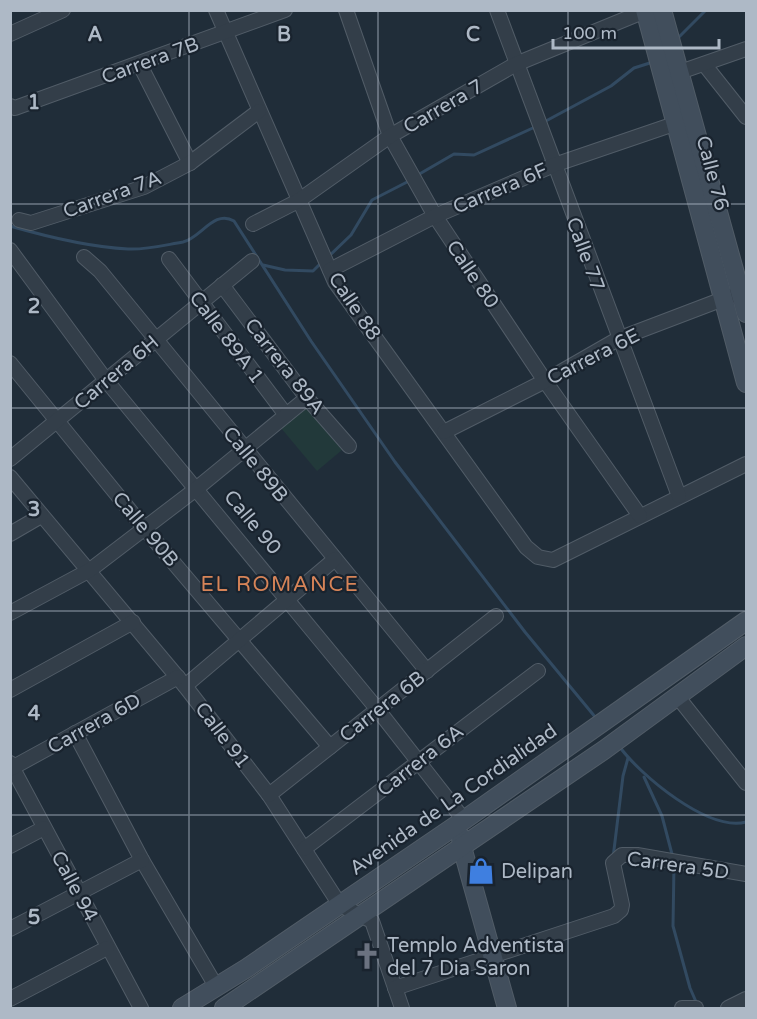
<svg xmlns="http://www.w3.org/2000/svg" width="757" height="1019" viewBox="0 0 757 1019" font-family="'Varela Round',sans-serif">
  <style>
    .green { fill: #22393a }
    .lines { fill: none; stroke-linecap: round; stroke-linejoin: round }
    .stream { stroke: #324a61; stroke-width: 3 }
    .street-casing { stroke: #515c67; stroke-width: 16 }
    .secondary-casing { stroke: #515c67; stroke-width: 20 }
    .street { stroke: #333e49; stroke-width: 14 }
    .secondary { stroke: #414e5c; stroke-width: 18 }
    .grid { fill: none; stroke: #aeb9c6; stroke-width: 1.5; stroke-opacity: 0.55 }
    .labels { text-anchor: middle; stroke-width: 4.5; stroke-linejoin: round; paint-order: stroke }
    .street-label { font-size: 20px; fill: #aeb9c6; stroke: #19232e }
    .poi-label { font-size: 20px; fill: #aeb9c6; stroke: #19232e; text-anchor: start }
    .neighbourhood-label { font-size: 21px; letter-spacing: 1.5px; fill: #d78458; stroke: #19232e }
    .grid-label { font-size: 20px; text-anchor: middle; font-weight: bold; fill: #aeb9c6; stroke: #19232e; stroke-width: 4.5; stroke-linejoin: round; paint-order: stroke }
  </style>
  <rect width="100%" height="100%" fill="#202d39"/>
  <path class="green" d="M 306,407 L 342,450 L 317,471 L 281,428 Z"/>
  <g class="lines">
    <g class="stream">
      <path d="M 677,39 L 706,10"/>
      <path d="M 544,122 L 611,86 L 634,68 L 653,62"/>
      <path d="M 416,176 L 454,154 L 474,155 L 535,127"/>
      <path d="M 10,226 C 48,237 88,247 128,249 C 146,250 165,245 183,242 C 201,238 214,209 234,221 L 311,341 L 395,462 L 525,632 L 596,718"/>
      <path d="M 328,257 L 351,235 L 372,200 L 411,180"/>
      <path d="M 263,265 L 285,270 L 313,271 L 321,263"/>
      <path d="M 619,746 C 640,775 708,832 746,822"/>
      <path d="M 644,777 L 662,816 L 673,858"/>
      <path d="M 613,858 L 623,776 L 628,758"/>
      <path d="M 674,865 L 673,926 L 690,988 L 697,1004"/>
    </g>
    <defs>
      <g id="street">
        <path d="M 216,10 L 335,282 L 526,547 L 538,557 L 553,560 L 746,464"/>
        <path d="M 346,10 L 390,136 L 435,216 L 545,381 L 640,516"/>
        <path d="M 497,10 L 679,496"/>
        <path d="M 10,34 L 63,10"/>
        <path d="M 704,64 L 746,117"/>
        <path d="M 140,65 L 190,163"/>
        <path d="M 680,72 L 746,49"/>
        <path d="M 10,106 L 15,108 L 285,10"/>
        <path d="M 19,220 L 31,223 L 144,187 L 190,163 L 259,111"/>
        <path d="M 253,224 L 298,201 L 390,136 L 516,64 L 645,11"/>
        <path d="M 10,250 L 105,379 L 378,710 L 464,820"/>
        <path d="M 84,257 L 100,271 L 427,671"/>
        <path d="M 169,259 L 286,415"/>
        <path d="M 330,270 L 435,216 L 554,165 L 677,123"/>
        <path d="M 222,285 L 307,398 L 349,446"/>
        <path d="M 10,363 L 145,529 L 330,747"/>
        <path d="M 444,432 L 545,381 L 618,339 L 731,296"/>
        <path d="M 10,459 L 252,261"/>
        <path d="M 10,477 L 185,686 L 269,795 L 340,905 L 372,921 L 402,1008"/>
        <path d="M 10,534 L 41,516"/>
        <path d="M 10,613 L 90,570 L 196,489 L 307,398"/>
        <path d="M 185,686 L 335,559"/>
        <path d="M 10,690 L 133,622"/>
        <path d="M 677,696 L 746,783"/>
        <path d="M 75,733 L 142,860 L 217,988"/>
        <path d="M 10,763 L 141,1008"/>
        <path d="M 10,769 L 178,677"/>
        <path d="M 269,795 L 496,616"/>
        <path d="M 10,846 L 44,828"/>
        <path d="M 304,849 L 538,671"/>
        <path d="M 10,929 L 142,860"/>
        <path d="M 395,988 L 614,916 L 621,910 L 622,905 L 613,863 L 622,855 L 637,855 L 746,874"/>
        <path d="M 10,999 L 107,948"/>
        <path d="M 682,1008 L 696,1008"/>
        <path d="M 728,1008 L 746,999"/>
      </g>
      <g id="secondary">
        <path d="M 645,10 L 746,383"/>
        <path d="M 662,10 L 746,313"/>
        <path d="M 461,837 L 462,847 L 507,1008"/>
        <path d="M 182,1008 L 247,968 L 464,820 L 746,621"/>
        <path d="M 224,1008 L 604,750 L 746,646"/>
      </g>
    </defs>
    <use href="#street" class="street-casing"/>
    <use href="#secondary" class="secondary-casing"/>
    <use href="#street" class="street"/>
    <use href="#secondary" class="secondary"/>
  </g>
  <path class="grid" d="M 189,10 L 189,1008M 378,10 L 378,1008M 568,10 L 568,1008M 10,204 L 746,204M 10,408 L 746,408M 10,611 L 746,611M 10,815 L 746,815"/>
  <defs>
    <symbol id="shop-bare" viewBox="-9 -9 18 18"><path d="M-5-2.5h2.3a2.7 3.5 0 0 1 5.4 0H5L5.5 6h-11ZM-1.5-2.5h3a1.5 2.3 0 0 0-3 0Z" fill="#3f7fe0" stroke="#19232e" stroke-width="2.5" paint-order="stroke"/></symbol>
    <symbol id="church-bare" viewBox="-9 -9 18 18"><path d="M-1.2-6h2.4v3.5h3.3v2.4h-3.3V6h-2.4V-.1h-3.3v-2.4h3.3Z" fill="#6b7280" stroke="#19232e" stroke-width="2.5" paint-order="stroke"/></symbol>
  </defs>
  <g fill-rule="evenodd">
    <use href="#shop-bare" x="462" y="852" width="38" height="38"/>
    <use href="#church-bare" x="348" y="937" width="38" height="38"/>
  </g>
  <g class="labels">
    <g class="street-label">
      <text transform="translate(150 60) rotate(-20)" y="7">Carrera 7B</text>
      <text transform="translate(443 106) rotate(-30)" y="7">Carrera 7</text>
      <text transform="translate(713 173) rotate(75)" y="7">Calle 76</text>
      <text transform="translate(500 188) rotate(-23)" y="7">Carrera 6F</text>
      <text transform="translate(112 194) rotate(-20)" y="7">Carrera 7A</text>
      <text transform="translate(586 254) rotate(70)" y="7">Calle 77</text>
      <text transform="translate(473 274) rotate(56)" y="7">Calle 80</text>
      <text transform="translate(355 306) rotate(56)" y="7">Calle 88</text>
      <text transform="translate(227 337) rotate(53)" y="7">Calle 89A 1</text>
      <text transform="translate(593 356) rotate(-27)" y="7">Carrera 6E</text>
      <text transform="translate(285 366) rotate(52)" y="7">Carrera 89A</text>
      <text transform="translate(116 372) rotate(-40)" y="7">Carrera 6H</text>
      <text transform="translate(256 464) rotate(51)" y="7">Calle 89B</text>
      <text transform="translate(253 522) rotate(50)" y="7">Calle 90</text>
      <text transform="translate(146 529) rotate(50)" y="7">Calle 90B</text>
      <text transform="translate(382 706) rotate(-38)" y="7">Carrera 6B</text>
      <text transform="translate(94 723) rotate(-29)" y="7">Carrera 6D</text>
      <text transform="translate(223 735) rotate(53)" y="7">Calle 91</text>
      <text transform="translate(420 760) rotate(-38)" y="7">Carrera 6A</text>
      <text transform="translate(453 799) rotate(-35)" y="7">Avenida de La Cordialidad</text>
      <text transform="translate(678 865) rotate(8)" y="7">Carrera 5D</text>
      <text transform="translate(75 886) rotate(62)" y="7">Calle 94</text>
    </g>
    <g class="poi-label">
      <text x="501" y="878">Delipan</text>
      <text x="387" y="952">Templo Adventista<tspan x="387" dy="23">del 7 Dia Saron</tspan></text>
    </g>
    <g class="neighbourhood-label">
      <text x="280" y="591">EL ROMANCE</text>
    </g>
  </g>
  <g class="grid-label">
    <text x="95" y="41">A</text>
    <text x="284" y="41">B</text>
    <text x="473" y="41">C</text>
    <text x="34" y="109">1</text>
    <text x="34" y="313">2</text>
    <text x="34" y="516">3</text>
    <text x="34" y="720">4</text>
    <text x="34" y="924">5</text>
  </g>
  <rect width="757" height="1019" fill="none" stroke="#aeb9c6" stroke-width="24"/>
  <path d="M553 39v9h166v-9" fill="none" stroke="#aeb9c6" stroke-width="3"/>
  <text x="562" y="39" font-size="18" fill="#aeb9c6" stroke="#19232e" stroke-width="4.5" paint-order="stroke">100 m</text>
</svg>
